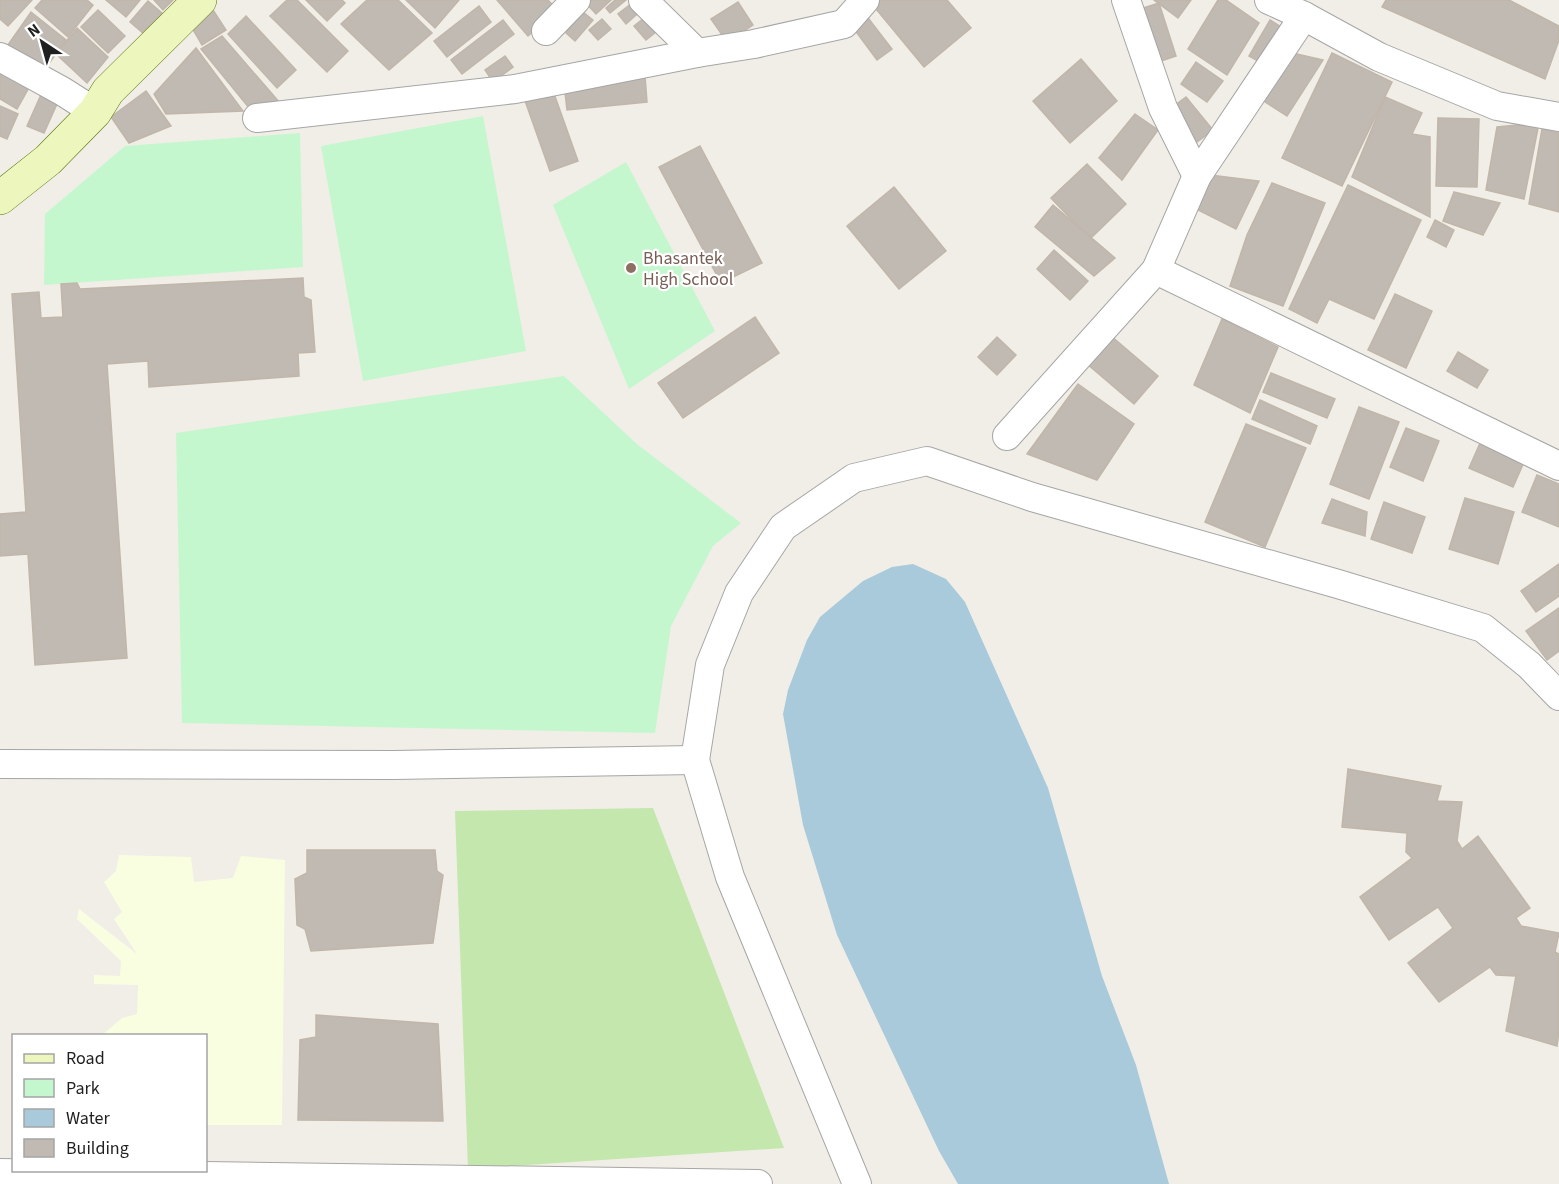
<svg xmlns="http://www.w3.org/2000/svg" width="1559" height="1184" viewBox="0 0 1559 1184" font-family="'Source Sans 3',sans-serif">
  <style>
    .education { fill: #fafee1 }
    .grass { fill: #c4e7ae }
    .park { fill: #c5f7cf }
    .water { fill: #a8cadb }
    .building { fill: #c0bab3; stroke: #c1b6a9; stroke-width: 1.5 }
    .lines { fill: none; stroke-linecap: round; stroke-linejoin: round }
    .street-casing { stroke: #a6a6a6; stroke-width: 30 }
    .secondary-casing { stroke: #5b7309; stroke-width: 34 }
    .street { stroke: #fff; stroke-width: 28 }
    .secondary { stroke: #edf7bd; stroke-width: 33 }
    .education-dot { fill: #8d6e63; stroke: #fff; stroke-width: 2 }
    .labels { text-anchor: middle; stroke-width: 4.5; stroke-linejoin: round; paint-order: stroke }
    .education-label { font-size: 18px; fill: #785e54; stroke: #fff; text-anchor: start }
  </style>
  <rect width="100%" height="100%" fill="#f0eee6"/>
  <path class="education" d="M 119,855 L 191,857 L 194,882 L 233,878 L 241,856 L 285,860 L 282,1125 L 206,1125 L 206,1036 L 102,1035 L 122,1018 L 137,1014 L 138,985 L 94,984 L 94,975 L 120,976 L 121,961 L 77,919 L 79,909 L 137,954 L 114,919 L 122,912 L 104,882 L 116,871 Z"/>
  <path class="grass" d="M 653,808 L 784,1148 L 468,1169 L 455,811 Z"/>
  <g class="park">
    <path d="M 483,116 L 526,351 L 363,381 L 321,146 Z"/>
    <path d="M 300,133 L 303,267 L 44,285 L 45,214 L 125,146 Z"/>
    <path d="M 626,162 L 715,331 L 629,389 L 553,205 Z"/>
    <path d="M 564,376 L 638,445 L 741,523 L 713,546 L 671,626 L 655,733 L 182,723 L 176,433 Z"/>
  </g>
  <path class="water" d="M 913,564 L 946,579 L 965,602 L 1048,788 L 1102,976 L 1136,1065 L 1169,1184 L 958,1184 L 939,1151 L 837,935 L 803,825 L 783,714 L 788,690 L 807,640 L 820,617 L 863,581 L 892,567 Z"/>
  <g class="building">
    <path d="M 0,0 L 32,0 L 8,26 L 0,19 Z"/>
    <path d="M 42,0 L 87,0 L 93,5 L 68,37 L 35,8 Z"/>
    <path d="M 106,0 L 140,0 L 126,17 Z"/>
    <path d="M 154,0 L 173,0 L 163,10 Z"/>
    <path d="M 287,0 L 297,0 L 348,51 L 327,72 L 270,16 Z"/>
    <path d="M 306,0 L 342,0 L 345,3 L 327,21 Z"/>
    <path d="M 367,0 L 398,0 L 432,33 L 389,70 L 341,24 Z"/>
    <path d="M 406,0 L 459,0 L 435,28 Z"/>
    <path d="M 497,0 L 548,0 L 557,10 L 528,36 Z"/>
    <path d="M 583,0 L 611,0 L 596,14 Z"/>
    <path d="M 615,0 L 626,0 L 610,13 L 606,8 Z"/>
    <path d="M 636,0 L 644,8 L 626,24 L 618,14 Z"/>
    <path d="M 877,0 L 947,0 L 971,28 L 924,67 L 872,4 Z"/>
    <path d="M 1154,0 L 1191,0 L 1178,18 Z"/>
    <path d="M 1218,0 L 1226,0 L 1259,23 L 1227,75 L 1188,49 Z"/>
    <path d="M 1386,0 L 1509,0 L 1559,26 L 1559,40 L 1545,79 L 1382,7 Z"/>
    <path d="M 148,1 L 169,19 L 151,40 L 130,22 Z"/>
    <path d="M 738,2 L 753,25 L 727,42 L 711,19 Z"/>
    <path d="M 1159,3 L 1176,56 L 1155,63 L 1137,10 Z"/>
    <path d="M 479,6 L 491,22 L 447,57 L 434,41 Z"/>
    <path d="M 211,7 L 226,30 L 202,45 L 188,21 Z"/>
    <path d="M 98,10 L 125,36 L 108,53 L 81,27 Z"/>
    <path d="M 31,12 L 66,40 L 40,76 L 5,49 Z"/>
    <path d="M 583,12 L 593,20 L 575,41 L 566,33 Z"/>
    <path d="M 649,14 L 661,28 L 646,40 L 634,26 Z"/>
    <path d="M 865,14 L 892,49 L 877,60 L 851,25 Z"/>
    <path d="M 246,16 L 296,70 L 277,88 L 228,34 Z"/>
    <path d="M 602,19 L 611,29 L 598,40 L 589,30 Z"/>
    <path d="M 503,20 L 514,34 L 462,74 L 451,60 Z"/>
    <path d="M 1270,20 L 1286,30 L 1265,65 L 1249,56 Z"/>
    <path d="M 77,28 L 108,57 L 87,83 L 56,54 Z"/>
    <path d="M 222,36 L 286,110 L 250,109 L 201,49 Z"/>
    <path d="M 196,48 L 243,111 L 166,114 L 154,94 Z"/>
    <path d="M 1288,52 L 1323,60 L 1287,116 L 1259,98 Z"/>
    <path d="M 1332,53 L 1392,82 L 1342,186 L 1282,158 Z"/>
    <path d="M 505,56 L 513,67 L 493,82 L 485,70 Z"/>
    <path d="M 1081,59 L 1117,101 L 1070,143 L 1033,101 Z"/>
    <path d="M 1196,62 L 1223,81 L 1207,102 L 1181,84 Z"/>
    <path d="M 0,70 L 31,84 L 17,109 L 0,99 Z"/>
    <path d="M 645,76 L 647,102 L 567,110 L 564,83 Z"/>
    <path d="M 44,88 L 61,95 L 44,133 L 27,126 Z"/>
    <path d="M 552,88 L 578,161 L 550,171 L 524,98 Z"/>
    <path d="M 146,91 L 171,126 L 129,143 L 111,117 Z"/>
    <path d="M 1186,97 L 1213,130 L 1197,142 L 1170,109 Z"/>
    <path d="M 1385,97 L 1422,113 L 1412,134 L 1430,137 L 1430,217 L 1352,177 Z"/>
    <path d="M 0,106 L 18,114 L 7,139 L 0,136 Z"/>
    <path d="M 1135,114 L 1158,130 L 1122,180 L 1099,158 Z"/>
    <path d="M 1438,118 L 1479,119 L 1477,187 L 1436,186 Z"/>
    <path d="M 1539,123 L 1524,199 L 1486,190 L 1497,127 Z"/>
    <path d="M 1542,129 L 1559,133 L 1559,212 L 1529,204 Z"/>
    <path d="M 700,146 L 762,263 L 721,283 L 659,167 Z"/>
    <path d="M 1087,164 L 1126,204 L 1090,239 L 1051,198 Z"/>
    <path d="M 1210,175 L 1259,181 L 1236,229 L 1194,208 Z"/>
    <path d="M 1272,183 L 1325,203 L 1283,306 L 1230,286 L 1247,235 Z"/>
    <path d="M 1348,185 L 1421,220 L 1374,319 L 1329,299 L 1317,323 L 1289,309 Z"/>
    <path d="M 894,187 L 946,251 L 899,289 L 847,226 Z"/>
    <path d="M 1454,192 L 1500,203 L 1483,235 L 1443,221 Z"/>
    <path d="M 1053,205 L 1115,258 L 1094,276 L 1035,227 Z"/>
    <path d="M 1435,220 L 1454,230 L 1446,247 L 1427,237 Z"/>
    <path d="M 1054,250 L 1088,281 L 1070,300 L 1037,269 Z"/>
    <path d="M 303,278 L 304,297 L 311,300 L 315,352 L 298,353 L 299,376 L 149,387 L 148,361 L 107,364 L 127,658 L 35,665 L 28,554 L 0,556 L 0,514 L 26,512 L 12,294 L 39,292 L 41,318 L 63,317 L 61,284 L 77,283 L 80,289 Z"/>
    <path d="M 1395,294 L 1432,311 L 1406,368 L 1368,350 Z"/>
    <path d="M 755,317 L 779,353 L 683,418 L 658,383 Z"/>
    <path d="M 1222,319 L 1278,347 L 1250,413 L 1194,385 Z"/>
    <path d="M 1104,330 L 1158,376 L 1134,404 L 1080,358 Z"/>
    <path d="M 997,337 L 1016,355 L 997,375 L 978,357 Z"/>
    <path d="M 1458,352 L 1488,370 L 1477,388 L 1447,371 Z"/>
    <path d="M 1271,373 L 1335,399 L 1327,418 L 1263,392 Z"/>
    <path d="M 1078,384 L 1134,424 L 1097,480 L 1027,454 Z"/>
    <path d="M 1260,400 L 1317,426 L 1310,444 L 1252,419 Z"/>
    <path d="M 1359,407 L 1399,422 L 1369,499 L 1330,484 Z"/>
    <path d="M 1246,424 L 1306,448 L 1265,547 L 1205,522 Z"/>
    <path d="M 1406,428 L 1439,441 L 1423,481 L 1390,467 Z"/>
    <path d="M 1481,441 L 1525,460 L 1513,487 L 1469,468 Z"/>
    <path d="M 1537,475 L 1559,484 L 1559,527 L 1522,512 Z"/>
    <path d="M 1465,498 L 1514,512 L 1498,564 L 1449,549 Z"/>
    <path d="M 1332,499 L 1367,512 L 1365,536 L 1322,523 Z"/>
    <path d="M 1384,502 L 1425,517 L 1412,553 L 1371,539 Z"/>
    <path d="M 1559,564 L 1559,596 L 1536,612 L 1521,591 Z"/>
    <path d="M 1559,608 L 1559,651 L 1547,660 L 1526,631 Z"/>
    <path d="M 1348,769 L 1441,786 L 1437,801 L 1462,802 L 1457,841 L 1462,849 L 1478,836 L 1530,908 L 1516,918 L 1521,926 L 1559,933 L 1555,952 L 1559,954 L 1559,1031 L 1557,1046 L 1506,1031 L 1516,976 L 1496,975 L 1490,967 L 1439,1002 L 1408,963 L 1453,928 L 1438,907 L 1389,940 L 1360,897 L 1412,858 L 1406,852 L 1407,833 L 1342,827 Z"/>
    <path d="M 307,850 L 435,850 L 437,871 L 443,875 L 433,943 L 311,951 L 305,929 L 297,925 L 295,879 L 307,873 Z"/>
    <path d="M 316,1015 L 438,1024 L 443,1121 L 298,1120 L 300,1040 L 316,1037 Z"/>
  </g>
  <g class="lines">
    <defs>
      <g id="street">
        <path d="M 643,0 L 697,53"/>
        <path d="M 1126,0 L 1163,108 L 1197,176"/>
        <path d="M 1269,0 L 1304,16 L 1379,57 L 1497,106 L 1559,117"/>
        <path d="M 546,31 L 576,0"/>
        <path d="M 0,57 L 62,91 L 95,112"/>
        <path d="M 257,118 L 515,89 L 697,53 L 754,44 L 844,24 L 865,0"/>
        <path d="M 1156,270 L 1559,466"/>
        <path d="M 1007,436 L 1156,270 L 1197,176 L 1304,16"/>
        <path d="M 0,764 L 394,765 L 695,760"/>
        <path d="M 0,1173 L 758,1184"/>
        <path d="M 857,1184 L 730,877 L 695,760 L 710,665 L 739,593 L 783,527 L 854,478 L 927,461 L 1032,497 L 1338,584 L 1483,628 L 1529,665 L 1559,696"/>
      </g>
      <path id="secondary" d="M 0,198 L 48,160 L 95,112 L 108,91 L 200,0"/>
    </defs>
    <use href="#street" class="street-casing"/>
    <use href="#secondary" class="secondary-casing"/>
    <use href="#street" class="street"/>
    <use href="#secondary" class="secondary"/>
  </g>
  <circle class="education-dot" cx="631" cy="268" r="6"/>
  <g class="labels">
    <g class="education-label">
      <text x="643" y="264">Bhasantek<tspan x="643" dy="21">High School</tspan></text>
    </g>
  </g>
  <rect x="12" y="1034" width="195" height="138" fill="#ffffff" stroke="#a5a5a5" stroke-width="1.5"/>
  <rect x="24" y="1054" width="30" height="9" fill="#edf7bd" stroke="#a5a5a5" stroke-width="1.5"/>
  <text x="66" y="1064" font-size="18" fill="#1f1f1f">Road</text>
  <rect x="24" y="1079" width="30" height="18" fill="#c5f7cf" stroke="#a5a5a5" stroke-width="1.5"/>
  <text x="66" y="1094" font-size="18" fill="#1f1f1f">Park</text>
  <rect x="24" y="1109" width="30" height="18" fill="#a8cadb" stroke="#a5a5a5" stroke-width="1.5"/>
  <text x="66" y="1124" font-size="18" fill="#1f1f1f">Water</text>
  <rect x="24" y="1139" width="30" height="18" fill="#c0bab3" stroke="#a5a5a5" stroke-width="1.5"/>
  <text x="66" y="1154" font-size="18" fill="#1f1f1f">Building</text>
  <g transform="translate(42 42) rotate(324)" stroke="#ffffff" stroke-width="4.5" paint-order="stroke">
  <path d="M0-4.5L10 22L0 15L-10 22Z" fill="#1f1f1f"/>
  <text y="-9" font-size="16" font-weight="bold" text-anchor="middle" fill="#1f1f1f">N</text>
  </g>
</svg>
